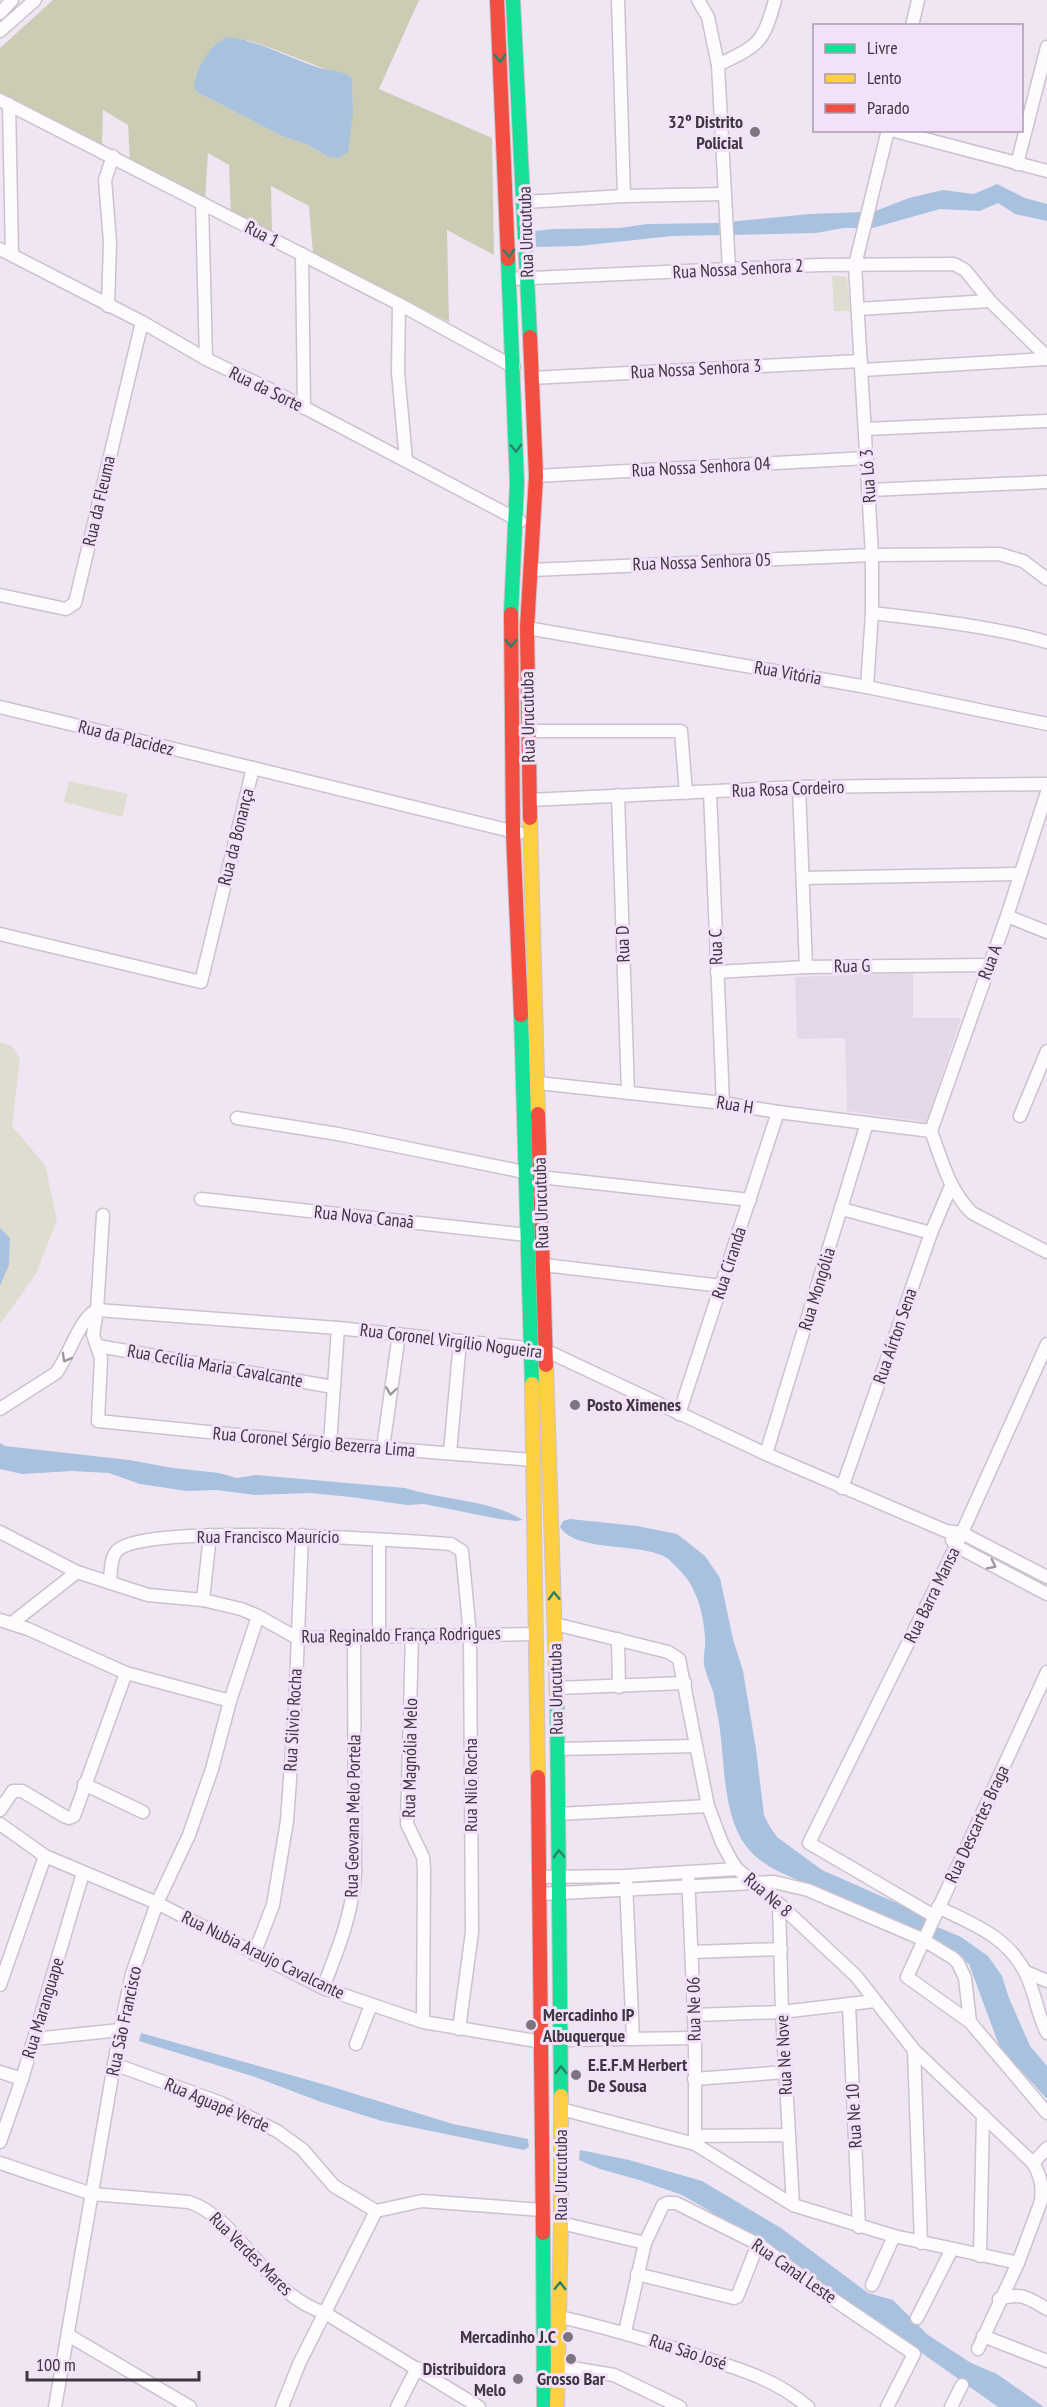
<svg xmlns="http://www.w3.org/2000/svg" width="1047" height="2407" viewBox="0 0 1047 2407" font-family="'PT Sans Narrow',sans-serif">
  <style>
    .education { fill: #e4d7e7 }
    .green { fill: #dfddcf }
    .forest { fill: #ccccb5; fill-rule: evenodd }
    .water { fill: #a7c1df }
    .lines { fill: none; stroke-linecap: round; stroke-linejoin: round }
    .street-casing { stroke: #cbc2cd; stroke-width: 15 }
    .fast-casing { stroke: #cbc2cd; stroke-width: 16 }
    .slow-casing { stroke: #cbc2cd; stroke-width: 16 }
    .jam-casing { stroke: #cbc2cd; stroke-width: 16 }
    .street { stroke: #fdfbfd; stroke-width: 12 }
    .fast { stroke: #16e098; stroke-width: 14 }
    .slow { stroke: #ffcf43; stroke-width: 14 }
    .jam { stroke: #f24e42; stroke-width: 14 }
    .oneway { stroke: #2c8268 }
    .oneway2 { stroke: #9e989e }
    .poi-dot { fill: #7c747f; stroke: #f3e0f9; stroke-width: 2 }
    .labels { text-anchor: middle; stroke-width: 6; stroke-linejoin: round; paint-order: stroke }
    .poi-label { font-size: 18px; font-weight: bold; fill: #3e3640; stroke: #f3e0f9; text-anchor: end }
    .street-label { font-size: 18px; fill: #3e3640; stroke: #f3e0f9 }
  </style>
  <rect width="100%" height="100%" fill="#f0e6f3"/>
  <path class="education" d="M 913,973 L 913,1018 L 961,1018 L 926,1122 L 847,1111 L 845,1038 L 797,1039 L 795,977 Z"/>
  <g class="green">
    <path d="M 832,276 L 843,276 L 847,278 L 850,311 L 834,311 Z"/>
    <path d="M 69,781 L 128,794 L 122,817 L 64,802 Z"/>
    <path d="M 0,1042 L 12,1046 L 20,1059 L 12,1126 L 45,1165 L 57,1220 L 36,1274 L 0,1324 L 0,1286 L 9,1265 L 10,1238 L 0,1228 Z"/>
  </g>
  <path class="forest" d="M 53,0 L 419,0 L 379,89 L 492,138 L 494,255 L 447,230 L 449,322 L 313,254 L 309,206 L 271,186 L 272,232 L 231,214 L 229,165 L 208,153 L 205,200 L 130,161 L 128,125 L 103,110 L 102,146 L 0,95 L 0,48 ZM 247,40 C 283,51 316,67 352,78 L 353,113 L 329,157 L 306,144 L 282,136 L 197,92 Z"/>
  <g class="water">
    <path d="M 227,37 C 263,42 284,56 317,67 C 330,72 341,69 352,78 L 353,113 L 348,152 L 339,158 L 329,157 L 306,144 L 282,136 L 197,92 L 194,88 C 196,69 209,45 227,37 Z"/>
    <path d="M 997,184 L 1025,198 L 1047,204 L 1047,221 L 1015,214 L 998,203 L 980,211 L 940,209 L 869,229 L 873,212 L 909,198 L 943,190 L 974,194 Z"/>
    <path d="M 863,212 L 859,228 L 843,228 L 816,233 L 730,235 L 729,222 L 810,214 Z"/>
    <path d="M 719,223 L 720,235 L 672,236 L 579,246 L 536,247 L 535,231 L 554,229 L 620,228 L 647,224 Z"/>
    <path d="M 0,1228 L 10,1238 L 9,1265 L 0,1286 Z"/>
    <path d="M 0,1443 L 5,1446 L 129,1460 L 173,1468 L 219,1473 L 237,1478 L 256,1475 L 405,1488 C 442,1500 491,1500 523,1520 L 516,1521 L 499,1519 L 424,1504 L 407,1505 L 351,1497 L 310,1493 L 255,1495 L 216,1490 L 187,1491 L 140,1484 L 109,1473 L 72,1471 L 22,1474 L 0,1469 Z"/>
    <path d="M 570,1519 L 637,1526 L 677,1534 L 705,1556 L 720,1578 L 733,1639 L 743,1671 L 756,1749 L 764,1815 L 770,1827 L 777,1837 L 822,1870 L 915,1911 L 927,1921 L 920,1933 C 887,1919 853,1904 820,1889 C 795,1878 763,1869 746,1846 C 722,1814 725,1760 719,1723 C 717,1712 715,1701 713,1691 C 710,1683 706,1674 704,1665 C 703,1656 706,1647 705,1638 C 704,1620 700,1601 691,1585 C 687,1577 674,1564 667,1558 C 643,1542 576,1553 560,1527 L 563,1521 Z"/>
    <path d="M 935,1926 L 961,1937 L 988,1956 L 1002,1976 L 1009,1998 L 1030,2046 L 1047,2066 L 1047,2099 L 1000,2048 L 969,1964 L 928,1939 Z"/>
    <path d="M 141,2033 L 326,2085 L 453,2124 L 528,2139 L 529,2147 L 524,2150 L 382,2121 L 321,2102 L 255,2077 L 139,2041 Z"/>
    <path d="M 580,2150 L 629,2160 L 702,2181 L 781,2228 L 868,2293 L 893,2300 L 928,2335 L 971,2363 L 997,2374 L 1044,2407 L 998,2407 L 864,2312 L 708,2210 L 682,2195 L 639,2180 L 600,2169 L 579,2160 Z"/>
  </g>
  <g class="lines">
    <defs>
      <g id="street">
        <path d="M 618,0 L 624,196"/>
        <path d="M 698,0 L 708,17 L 718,65 L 729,270"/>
        <path d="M 0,13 L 12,0"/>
        <path d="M 912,26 L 918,0"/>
        <path d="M 0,31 L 35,0"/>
        <path d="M 718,65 C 758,45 763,45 775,0"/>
        <path d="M 0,100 L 399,304 L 514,367"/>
        <path d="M 9,104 L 12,254"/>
        <path d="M 891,130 L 1047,171"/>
        <path d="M 1017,164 L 1047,47"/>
        <path d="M 525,202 L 624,196 L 724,194"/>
        <path d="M 202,203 L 206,359"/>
        <path d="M 0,249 L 142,322 L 206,359 L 273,391 L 520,521"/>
        <path d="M 302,254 L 304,408"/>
        <path d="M 510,279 L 819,265 L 954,264 L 965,270 L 990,301 L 1047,357"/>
        <path d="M 399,304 L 398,372 L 406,460"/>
        <path d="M 108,306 L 110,242 L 105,180 L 113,156"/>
        <path d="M 858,309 L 990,301"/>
        <path d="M 862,370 L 1047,359"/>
        <path d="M 531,378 L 861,361"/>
        <path d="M 865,429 L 1047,421"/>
        <path d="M 536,476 L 867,458"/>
        <path d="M 870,490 L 1047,482"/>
        <path d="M 532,570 L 872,555 L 999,554 L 1023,561 L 1047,579"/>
        <path d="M 0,595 L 66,609 L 75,603 L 142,322"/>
        <path d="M 872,613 C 932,620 990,626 1047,642"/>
        <path d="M 527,628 L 867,687 L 1047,724"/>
        <path d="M 867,687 L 872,613 L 872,555 L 855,265 L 888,130"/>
        <path d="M 0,707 L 253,768"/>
        <path d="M 528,731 L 681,731 L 686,793"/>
        <path d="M 799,787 L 806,967"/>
        <path d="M 710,792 L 723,1103"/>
        <path d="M 618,795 L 628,1093"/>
        <path d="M 529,800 L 799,787 L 1047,784"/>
        <path d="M 803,878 L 1019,874"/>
        <path d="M 1007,916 L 1047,932"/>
        <path d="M 0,934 L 201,982 L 253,768 L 519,833"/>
        <path d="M 717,972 L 806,967 L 988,965"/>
        <path d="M 538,1083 L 723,1103 L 778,1112 L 931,1131"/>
        <path d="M 1020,1116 L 1047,1051"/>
        <path d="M 237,1118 L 338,1134 L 524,1172"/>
        <path d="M 931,1131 L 1007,916 L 1047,792"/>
        <path d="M 931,1131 C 942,1161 949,1190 972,1213 L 1047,1252"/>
        <path d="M 540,1177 L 750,1200"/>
        <path d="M 201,1199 L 527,1235"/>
        <path d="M 842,1209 L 931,1233"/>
        <path d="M 103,1215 L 97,1310 L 93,1335 L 101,1358 L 98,1421 L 330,1444 L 532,1460"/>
        <path d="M 544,1265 L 722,1286"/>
        <path d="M 97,1310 L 338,1328 L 545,1350 L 766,1454 L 946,1531 L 962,1533 L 1047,1577"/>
        <path d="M 98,1346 L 333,1387"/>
        <path d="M 0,1409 L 56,1373 C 69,1356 80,1317 97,1310"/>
        <path d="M 679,1414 L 778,1112"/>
        <path d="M 330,1444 L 338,1328"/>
        <path d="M 383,1448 L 399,1334"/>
        <path d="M 450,1453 L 460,1341"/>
        <path d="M 766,1454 L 867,1123"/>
        <path d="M 842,1488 L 931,1233 L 951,1186"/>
        <path d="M 0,1532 L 77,1572 L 148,1595 L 203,1600 L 241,1609 L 258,1616 L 297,1638 L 536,1634"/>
        <path d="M 952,1540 L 956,1546 L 1047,1594"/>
        <path d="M 110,1583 C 111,1573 110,1560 116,1552 C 137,1521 405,1541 451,1544 L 462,1551 L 470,1635 L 472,1932 L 459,2029"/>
        <path d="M 203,1600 L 210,1535"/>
        <path d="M 0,1620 L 28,1629 L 126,1673 L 230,1701"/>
        <path d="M 12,1623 L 77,1572"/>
        <path d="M 555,1624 L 668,1652 L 679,1659 L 708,1806 L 722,1843 L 731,1860 L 737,1869 L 779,1904 L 856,1976 L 914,2050 L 1033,2163 C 1041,2176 1044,2189 1040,2204 L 1018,2263 L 978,2349"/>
        <path d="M 379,1635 L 379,1540"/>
        <path d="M 412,1635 L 407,1824 L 423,1857 L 424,1870 L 423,2022"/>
        <path d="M 618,1639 L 619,1687"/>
        <path d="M 556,1688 L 685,1683"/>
        <path d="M 558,1749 L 696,1746"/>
        <path d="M 84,1784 L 143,1812"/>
        <path d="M 0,1810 L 13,1791 L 22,1791 L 64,1816 L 69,1818 L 74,1816 L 126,1673"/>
        <path d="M 558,1814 L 708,1806"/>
        <path d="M 0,1824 L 45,1856 L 157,1903 L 323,1988 L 423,2022 L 542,2042"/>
        <path d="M 688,1873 L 695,2038 L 695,2144"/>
        <path d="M 541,1877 L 624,1876 L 737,1869"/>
        <path d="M 626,1883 L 633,2039"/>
        <path d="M 541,1894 L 774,1882 L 808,1890 L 922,1939 L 953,1958 L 958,1963 L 965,1978 L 970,2022 L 1047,2113"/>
        <path d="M 779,1904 L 782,2012 L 793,2205"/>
        <path d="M 938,1907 C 972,1924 1007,1936 1025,1972 C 1035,1991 1037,2014 1047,2033"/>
        <path d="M 934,1916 L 809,1843 L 956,1546 L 1047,1344"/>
        <path d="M 692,1952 L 781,1949"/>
        <path d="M 254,1954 L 273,1905 L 287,1821 L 295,1709 L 302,1535"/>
        <path d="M 1026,1972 L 1047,1981"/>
        <path d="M 0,1985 L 45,1856"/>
        <path d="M 323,1988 C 338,1949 351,1918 355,1876 L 354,1638"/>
        <path d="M 849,2005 L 859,2227"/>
        <path d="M 694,2015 L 782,2012 L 875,2001"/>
        <path d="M 970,2022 L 907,1977 L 1047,1672"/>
        <path d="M 34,2039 L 120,2030"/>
        <path d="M 561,2040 L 695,2038"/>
        <path d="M 356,2044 L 371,2005"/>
        <path d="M 914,2050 L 921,2243"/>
        <path d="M 114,2064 L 221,2103 L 277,2131 L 302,2149 L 334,2186 L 376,2211 L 422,2201 L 543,2210"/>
        <path d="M 0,2072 L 22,2079"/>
        <path d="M 694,2079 L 786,2072"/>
        <path d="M 561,2109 L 695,2144 L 793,2205 L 894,2236 L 1018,2263"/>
        <path d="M 695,2136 L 788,2135"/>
        <path d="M 0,2142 L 22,2079 L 83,1873"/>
        <path d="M 0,2163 L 92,2194 L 189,2202 C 242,2220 264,2294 325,2313 L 479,2407"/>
        <path d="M 1033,2163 L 1047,2148"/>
        <path d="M 561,2223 L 645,2243"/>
        <path d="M 980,2256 L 983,2115"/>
        <path d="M 637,2274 L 734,2298 L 737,2297 L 758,2244"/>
        <path d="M 872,2285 L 894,2236"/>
        <path d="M 999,2299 C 1022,2292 1028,2298 1047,2309"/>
        <path d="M 560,2317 C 605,2327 648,2340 692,2354 C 733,2367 775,2378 808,2407"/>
        <path d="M 917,2318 L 952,2249"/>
        <path d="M 625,2332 L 645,2243 L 663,2205 L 667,2203 L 676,2203 L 758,2244 L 824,2293 L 914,2354 L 887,2407"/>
        <path d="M 68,2335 L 190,2407"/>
        <path d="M 983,2336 L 1047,2361"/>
        <path d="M 560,2366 L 614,2375 L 680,2407"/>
        <path d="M 55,2407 L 120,2030 L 132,1974 L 157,1903 L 189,1835 L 212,1769 L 230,1701 L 258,1616"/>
        <path d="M 282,2407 L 299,2364 L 376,2211"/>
        <path d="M 397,2407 L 417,2368"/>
        <path d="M 951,2407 L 962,2385"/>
      </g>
      <g id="fast">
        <path d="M 513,0 L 530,337"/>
        <path d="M 508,259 L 517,483 L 511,614"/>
        <path d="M 521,1015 L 532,1384"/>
        <path d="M 557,1702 L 561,2096"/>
        <path d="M 543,2233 L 544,2407"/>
      </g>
      <g id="slow">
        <path d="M 530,818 L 538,1114"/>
        <path d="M 546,1365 L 557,1702"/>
        <path d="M 532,1384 L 538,1777"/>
        <path d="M 557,2407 L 561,2223 L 561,2096"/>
      </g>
      <g id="jam">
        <path d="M 497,0 L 508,259"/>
        <path d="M 511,614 L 513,832 L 521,1015"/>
        <path d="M 530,818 L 527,628 L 536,476 L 530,337"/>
        <path d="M 538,1114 L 546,1365"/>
        <path d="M 538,1777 L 543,2233"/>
      </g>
    </defs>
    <use href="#street" class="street-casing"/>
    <use href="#fast" class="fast-casing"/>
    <use href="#slow" class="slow-casing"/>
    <use href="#jam" class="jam-casing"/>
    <use href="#street" class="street"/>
    <use href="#fast" class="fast"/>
    <use href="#slow" class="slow"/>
    <use href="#jam" class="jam"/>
  </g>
  <defs><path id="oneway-chevron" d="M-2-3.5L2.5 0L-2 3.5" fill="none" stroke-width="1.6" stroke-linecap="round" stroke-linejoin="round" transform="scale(1.5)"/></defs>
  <g class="oneway">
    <use href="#oneway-chevron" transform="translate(500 58) rotate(87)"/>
    <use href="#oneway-chevron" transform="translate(509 253) rotate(87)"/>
    <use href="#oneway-chevron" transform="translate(516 448) rotate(88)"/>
    <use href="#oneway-chevron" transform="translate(511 643) rotate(90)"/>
    <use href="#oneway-chevron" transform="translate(554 1596) rotate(-92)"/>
    <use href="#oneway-chevron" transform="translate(559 1854) rotate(-92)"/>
    <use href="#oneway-chevron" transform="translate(561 2070) rotate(-90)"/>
    <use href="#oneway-chevron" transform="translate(560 2286) rotate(-89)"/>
  </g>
  <g class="oneway2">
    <use href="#oneway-chevron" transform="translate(66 1358) rotate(119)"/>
    <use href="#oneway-chevron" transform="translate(391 1391) rotate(98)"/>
    <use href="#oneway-chevron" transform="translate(992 1565) rotate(27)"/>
  </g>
  <g class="poi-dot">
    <circle cx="755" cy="132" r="6"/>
    <circle cx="575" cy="1405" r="6"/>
    <circle cx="531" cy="2025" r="6"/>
    <circle cx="576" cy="2075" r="6"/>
    <circle cx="568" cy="2337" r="6"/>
    <circle cx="571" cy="2359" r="6"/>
    <circle cx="518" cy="2379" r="6"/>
  </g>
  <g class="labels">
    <g class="poi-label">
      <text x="743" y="128">32º Distrito<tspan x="743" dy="21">Policial</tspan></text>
      <text x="587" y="1411" text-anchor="start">Posto Ximenes</text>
      <text x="543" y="2021" text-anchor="start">Mercadinho IP<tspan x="543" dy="21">Albuquerque</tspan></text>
      <text x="588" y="2071" text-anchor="start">E.E.F.M Herbert<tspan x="588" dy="21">De Sousa</tspan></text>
      <text x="556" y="2343">Mercadinho J.C</text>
      <text x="506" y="2375">Distribuidora<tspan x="506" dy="21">Melo</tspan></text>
      <text x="571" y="2385" text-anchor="middle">Grosso Bar</text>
    </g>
    <g class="street-label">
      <text transform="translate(526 232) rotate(-92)" y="6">Rua Urucutuba</text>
      <text transform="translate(262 234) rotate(27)" y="6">Rua 1</text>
      <text transform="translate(738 269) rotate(-3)" y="6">Rua Nossa Senhora 2</text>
      <text transform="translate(696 369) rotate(-3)" y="6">Rua Nossa Senhora 3</text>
      <text transform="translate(266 389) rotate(26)" y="6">Rua da Sorte</text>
      <text transform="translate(701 467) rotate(-3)" y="6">Rua Nossa Senhora 04</text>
      <text transform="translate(868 476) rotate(-94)" y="6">Rua Ló 3</text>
      <text transform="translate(99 501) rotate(-77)" y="6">Rua da Fleuma</text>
      <text transform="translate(702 562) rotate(-2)" y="6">Rua Nossa Senhora 05</text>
      <text transform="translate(788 673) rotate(10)" y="6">Rua Vitória</text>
      <text transform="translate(528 717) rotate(-91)" y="6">Rua Urucutuba</text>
      <text transform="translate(126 738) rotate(14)" y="6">Rua da Placidez</text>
      <text transform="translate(788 789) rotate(-2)" y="6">Rua Rosa Cordeiro</text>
      <text transform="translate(236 837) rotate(-76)" y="6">Rua da Bonança</text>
      <text transform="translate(623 944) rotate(-92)" y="6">Rua D</text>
      <text transform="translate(716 947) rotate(-92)" y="6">Rua C</text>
      <text transform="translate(990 962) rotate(-70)" y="6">Rua A</text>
      <text transform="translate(852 966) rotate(-1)" y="6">Rua G</text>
      <text transform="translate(735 1105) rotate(9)" y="6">Rua H</text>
      <text transform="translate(541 1203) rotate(-92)" y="6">Rua Urucutuba</text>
      <text transform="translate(364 1217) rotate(6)" y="6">Rua Nova Canaã</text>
      <text transform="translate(729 1263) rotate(-72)" y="6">Rua Ciranda</text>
      <text transform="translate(817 1289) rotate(-73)" y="6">Rua Mongólia</text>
      <text transform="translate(895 1336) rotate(-71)" y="6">Rua Aírton Sena</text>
      <text transform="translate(451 1341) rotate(7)" y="6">Rua Coronel Virgílio Nogueira</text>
      <text transform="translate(215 1366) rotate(10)" y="6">Rua Cecília Maria Cavalcante</text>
      <text transform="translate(314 1442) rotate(5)" y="6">Rua Coronel Sérgio Bezerra Lima</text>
      <text x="268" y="1543">Rua Francisco Maurício</text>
      <text transform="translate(932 1595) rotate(-64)" y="6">Rua Barra Mansa</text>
      <text transform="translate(401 1635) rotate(-1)" y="6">Rua Reginaldo França Rodrigues</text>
      <text transform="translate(556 1689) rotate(-91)" y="6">Rua Urucutuba</text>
      <text transform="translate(293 1720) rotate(-87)" y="6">Rua Silvio Rocha</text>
      <text transform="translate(410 1758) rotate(-89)" y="6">Rua Magnólia Melo</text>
      <text transform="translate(471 1785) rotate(-90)" y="6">Rua Nilo Rocha</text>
      <text transform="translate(353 1816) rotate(-89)" y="6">Rua Geovana Melo Portela</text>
      <text transform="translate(977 1824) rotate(-65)" y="6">Rua Descartes Braga</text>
      <text transform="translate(768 1895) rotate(41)" y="6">Rua Ne 8</text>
      <text transform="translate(263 1955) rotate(26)" y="6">Rua Nubia Araujo Cavalcante</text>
      <text transform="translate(43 2008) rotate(-73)" y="6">Rua Maranguape</text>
      <text transform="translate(694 2009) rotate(-91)" y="6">Rua Ne 06</text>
      <text transform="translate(124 2021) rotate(-78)" y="6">Rua São Francisco</text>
      <text transform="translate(784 2055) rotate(-93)" y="6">Rua Ne Nove</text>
      <text transform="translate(217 2105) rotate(23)" y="6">Rua Aguapé Verde</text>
      <text transform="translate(854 2116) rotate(-93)" y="6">Rua Ne 10</text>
      <text transform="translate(561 2175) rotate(-90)" y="6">Rua Urucutuba</text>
      <text transform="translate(251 2254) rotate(45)" y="6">Rua Verdes Mares</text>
      <text transform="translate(794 2271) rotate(35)" y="6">Rua Canal Leste</text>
      <text transform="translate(688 2352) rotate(18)" y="6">Rua São José</text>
    </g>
  </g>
  <rect x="813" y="24" width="210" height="108" fill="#f3e0f9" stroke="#ab9caf" stroke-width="1.5"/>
  <rect x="825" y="44" width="30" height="9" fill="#16e098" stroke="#ab9caf" stroke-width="1.5"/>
  <text x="867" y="54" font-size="18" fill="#3e3640">Livre</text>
  <rect x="825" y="74" width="30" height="9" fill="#ffcf43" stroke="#ab9caf" stroke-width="1.5"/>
  <text x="867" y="84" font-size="18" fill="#3e3640">Lento</text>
  <rect x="825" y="104" width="30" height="9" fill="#f24e42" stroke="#ab9caf" stroke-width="1.5"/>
  <text x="867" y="114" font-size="18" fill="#3e3640">Parado</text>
  <path d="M27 2371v9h172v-9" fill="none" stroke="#3e3640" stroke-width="3"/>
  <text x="36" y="2371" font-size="18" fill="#3e3640" stroke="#f3e0f9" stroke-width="4.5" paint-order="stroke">100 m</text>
</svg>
